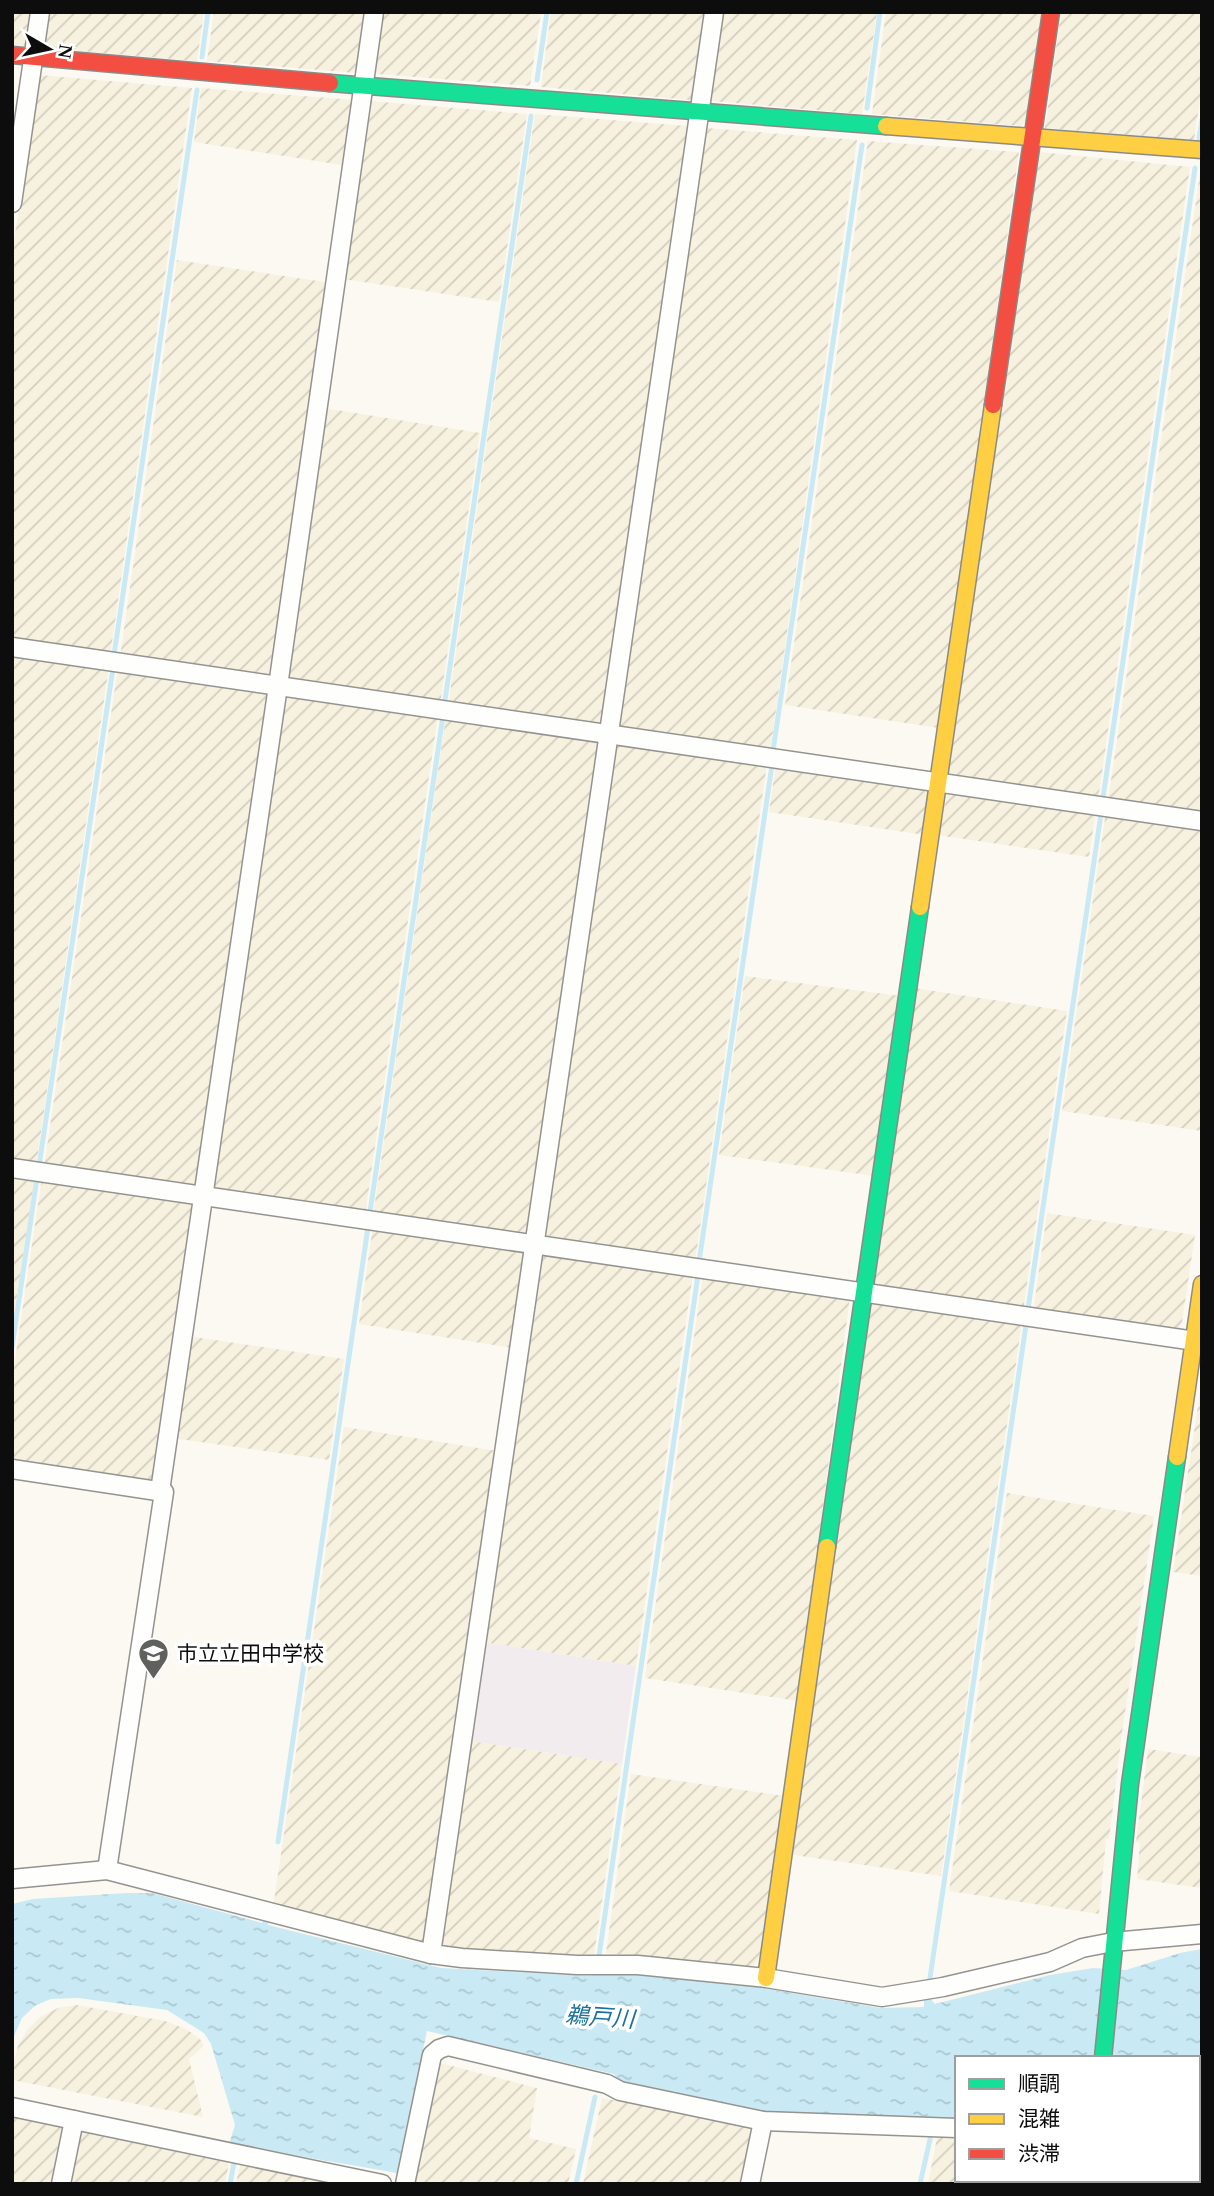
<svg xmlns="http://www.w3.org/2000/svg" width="1214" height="2196" viewBox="0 0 1214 2196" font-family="'Times New Roman','Noto Sans JP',serif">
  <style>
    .industrial { fill: #f2ecef }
    .farmland { fill: url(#farmland-furrows) }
    .water { fill: url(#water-ripples) }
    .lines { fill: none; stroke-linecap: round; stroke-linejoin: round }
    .stream { stroke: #c9eaf4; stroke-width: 5 }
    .street-casing { stroke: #949390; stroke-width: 21 }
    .fast-casing { stroke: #8b8a87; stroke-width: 19 }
    .slow-casing { stroke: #8b8a87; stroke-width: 19 }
    .jam-casing { stroke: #8b8a87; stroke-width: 19 }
    .street { stroke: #fefefd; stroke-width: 18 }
    .fast { stroke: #16e098; stroke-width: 16 }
    .slow { stroke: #ffcf43; stroke-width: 16 }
    .jam { stroke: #f24e42; stroke-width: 16 }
    .labels { text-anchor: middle; stroke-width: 7; stroke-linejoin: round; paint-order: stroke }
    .poi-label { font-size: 21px; fill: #0d0d0d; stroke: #fff; text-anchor: start }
    .water-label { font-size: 23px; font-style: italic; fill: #19739d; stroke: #fff }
  </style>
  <defs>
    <pattern id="farmland-furrows" width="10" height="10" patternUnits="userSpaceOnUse" patternTransform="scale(1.75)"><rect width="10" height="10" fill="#f7f2df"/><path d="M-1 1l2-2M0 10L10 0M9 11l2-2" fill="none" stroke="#d3cebe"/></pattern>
    <pattern id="water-ripples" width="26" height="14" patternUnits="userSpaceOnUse" patternTransform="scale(1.75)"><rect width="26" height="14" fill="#c9eaf4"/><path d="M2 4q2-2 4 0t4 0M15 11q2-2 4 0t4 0" fill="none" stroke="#abc8d0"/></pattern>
  </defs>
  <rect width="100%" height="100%" fill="#fbf9f2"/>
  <path class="industrial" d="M 485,1642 L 636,1666 L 622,1764 L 470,1741 Z"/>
  <g class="farmland">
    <path d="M 12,12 L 35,12 L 29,45 L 12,46 Z"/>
    <path d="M 47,12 L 204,12 L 197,61 L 44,48 L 42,44 Z"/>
    <path d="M 214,12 L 371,12 L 362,69 L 356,73 L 207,61 Z"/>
    <path d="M 381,12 L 541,12 L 530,86 L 378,74 L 373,72 Z"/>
    <path d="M 551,12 L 707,12 L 694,97 L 691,100 L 541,87 Z"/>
    <path d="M 720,12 L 877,12 L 862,114 L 712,101 L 708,96 Z"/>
    <path d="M 886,12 L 1046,12 L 1030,118 L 1021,126 L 872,114 Z"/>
    <path d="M 1061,12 L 1202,12 L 1202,86 L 1194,140 L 1045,128 Z"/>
    <path d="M 39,75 L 192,88 L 110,656 L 12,643 L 12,254 Z"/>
    <path d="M 201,88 L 355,100 L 348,166 L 194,142 Z"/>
    <path d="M 369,101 L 527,114 L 499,302 L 343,279 Z"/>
    <path d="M 535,114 L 687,126 L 688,132 L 603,724 L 598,727 L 448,706 Z"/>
    <path d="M 706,128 L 857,140 L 770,752 L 617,730 Z"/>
    <path d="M 868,141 L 1019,152 L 939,728 L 785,705 Z"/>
    <path d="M 1039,152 L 1190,167 L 1098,800 L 946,778 Z"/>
    <path d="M 1201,167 L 1202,167 L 1202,815 L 1108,801 Z"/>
    <path d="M 177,260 L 331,283 L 274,674 L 268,680 L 120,657 Z"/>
    <path d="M 324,408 L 480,433 L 440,704 L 284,679 Z"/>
    <path d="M 12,652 L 109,666 L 36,1166 L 12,1162 Z"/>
    <path d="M 118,667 L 268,690 L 271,694 L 198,1188 L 44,1167 Z"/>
    <path d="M 282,695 L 438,715 L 365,1215 L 211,1191 Z"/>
    <path d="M 446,716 L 596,737 L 602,743 L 531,1235 L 373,1216 Z"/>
    <path d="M 614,742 L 767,764 L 695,1262 L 545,1240 Z"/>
    <path d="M 776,763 L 928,786 L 925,835 L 769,812 Z"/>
    <path d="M 950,788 L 1096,810 L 1089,857 L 936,835 Z"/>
    <path d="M 1106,811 L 1202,825 L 1202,1131 L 1062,1111 Z"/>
    <path d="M 745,976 L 901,996 L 875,1176 L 719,1155 Z"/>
    <path d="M 914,988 L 1067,1011 L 1023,1311 L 877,1290 L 871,1283 Z"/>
    <path d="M 12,1173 L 35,1176 L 12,1329 Z"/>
    <path d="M 42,1177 L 194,1200 L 197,1204 L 155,1479 L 149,1483 L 12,1463 L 12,1380 Z"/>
    <path d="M 1047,1213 L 1195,1235 L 1182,1322 L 1179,1329 L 1172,1333 L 1033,1313 Z"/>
    <path d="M 373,1226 L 524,1248 L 528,1253 L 514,1348 L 359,1324 Z"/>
    <path d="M 542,1250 L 693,1274 L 636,1666 L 485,1642 Z"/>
    <path d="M 703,1274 L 850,1296 L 798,1701 L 645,1678 Z"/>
    <path d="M 873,1299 L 1022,1322 L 941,1876 L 787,1854 Z"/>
    <path d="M 187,1336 L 344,1359 L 329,1460 L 172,1438 Z"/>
    <path d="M 1202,1379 L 1202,1576 L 1173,1572 Z"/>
    <path d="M 344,1427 L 498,1451 L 424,1943 L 273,1908 Z"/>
    <path d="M 1007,1493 L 1154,1516 L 1122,1733 L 1109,1839 L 1106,1839 L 1099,1914 L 949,1891 Z"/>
    <path d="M 470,1741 L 622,1764 L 594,1955 L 448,1950 L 440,1941 Z"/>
    <path d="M 1148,1749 L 1202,1757 L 1202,1888 L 1137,1879 L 1140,1843 L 1136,1842 Z"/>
    <path d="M 631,1774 L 784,1796 L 760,1957 L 755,1964 L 749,1968 L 606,1953 Z"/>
    <path d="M 77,2005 L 165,2021 L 186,2029 L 200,2039 L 204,2046 L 189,2059 L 203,2117 L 12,2080 L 12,2067 L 18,2046 L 27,2030 L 40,2017 L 58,2008 Z"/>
    <path d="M 440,2063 L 537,2088 L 529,2138 L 576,2149 L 568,2184 L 415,2184 Z"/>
    <path d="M 602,2098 L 747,2124 L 753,2133 L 742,2184 L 583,2184 Z"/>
    <path d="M 12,2113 L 62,2123 L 67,2131 L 55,2184 L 12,2182 Z"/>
    <path d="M 82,2129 L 230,2157 L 225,2184 L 65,2184 L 76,2133 Z"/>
    <path d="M 938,2133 L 957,2134 L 957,2180 L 1071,2180 L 1071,2184 L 928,2184 Z"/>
    <path d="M 1198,2135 L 1202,2136 L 1202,2184 L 1103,2184 L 1103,2180 L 1198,2180 Z"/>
    <path d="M 241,2160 L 355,2184 L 236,2184 Z"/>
  </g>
  <path class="water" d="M 126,1893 L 152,1893 L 262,1923 L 263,1921 L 268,1922 L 268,1925 L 441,1968 L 589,1976 L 609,1971 L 745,1985 L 881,2008 L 924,2007 L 924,1998 L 929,1997 L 935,2004 L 1050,1975 L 1093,1968 L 1126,1970 L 1180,1953 L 1202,1949 L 1202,2092 L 1198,2091 L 1198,2058 L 957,2058 L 957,2119 L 775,2115 L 622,2084 L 614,2074 L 427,2031 L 397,2173 L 229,2144 L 235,2125 L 211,2044 L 204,2033 L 167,2010 L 78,1998 L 51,1999 L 36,2005 L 22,2018 L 12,2041 L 12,1904 L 33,1899 Z"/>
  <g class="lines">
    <g class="stream">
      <path d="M 202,57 L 208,12"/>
      <path d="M 537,80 L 547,12"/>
      <path d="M 867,108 L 880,12"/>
      <path d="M 1199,138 L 1202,120"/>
      <path d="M 114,655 L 197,90"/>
      <path d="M 445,700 L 531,116"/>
      <path d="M 773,751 L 862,145"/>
      <path d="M 1103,798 L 1195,168"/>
      <path d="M 39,1166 L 113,668"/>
      <path d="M 370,1212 L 443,716"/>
      <path d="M 699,1262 L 772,765"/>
      <path d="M 1028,1309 L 1101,814"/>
      <path d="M 12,1347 L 37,1178"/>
      <path d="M 278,1842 L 368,1227"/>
      <path d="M 599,1956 L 698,1275"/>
      <path d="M 930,1978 L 1026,1325"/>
      <path d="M 230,2184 L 234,2163"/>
      <path d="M 576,2184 L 595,2097"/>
      <path d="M 920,2184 L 931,2135"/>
    </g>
    <defs>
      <g id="street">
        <path d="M 12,203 L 40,12"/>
        <path d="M 12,647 L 1202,821"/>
        <path d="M 12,1168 L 1202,1342"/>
        <path d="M 12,1469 L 164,1492 L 107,1870"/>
        <path d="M 160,1491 L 278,686 L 374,12"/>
        <path d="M 12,1879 L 107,1870 L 431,1954 L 462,1958 L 577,1965 L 638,1965 L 766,1978 L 882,1997 L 943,1987 L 1050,1962 L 1082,1948 L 1113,1942 L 1202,1934"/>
        <path d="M 431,1954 L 714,12"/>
        <path d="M 12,2107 L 74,2120"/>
        <path d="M 1198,2111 L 1202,2111"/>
        <path d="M 61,2184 L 74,2120 L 382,2184"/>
        <path d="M 405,2184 L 432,2055 L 439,2049 L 448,2046 L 607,2084 L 620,2091 L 763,2121 L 957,2128"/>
        <path d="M 750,2184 L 763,2121"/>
      </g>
      <g id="fast">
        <path d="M 330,83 L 886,126"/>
        <path d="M 827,1547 L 920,907"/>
        <path d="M 1103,2058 L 1130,1784 L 1177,1457"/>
        <path d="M 1087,2184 L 1088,2180"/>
      </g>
      <g id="slow">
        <path d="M 886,126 L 1202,150"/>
        <path d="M 920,907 L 993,405"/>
        <path d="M 1177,1457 L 1202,1284"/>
        <path d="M 766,1978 L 827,1547"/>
      </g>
      <g id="jam">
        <path d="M 12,55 L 330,83"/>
        <path d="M 993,405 L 1051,12"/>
      </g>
    </defs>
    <use href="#street" class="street-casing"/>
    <use href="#fast" class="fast-casing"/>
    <use href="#slow" class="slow-casing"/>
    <use href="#jam" class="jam-casing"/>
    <use href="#street" class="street"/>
    <use href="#fast" class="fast"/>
    <use href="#slow" class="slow"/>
    <use href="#jam" class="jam"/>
  </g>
  <defs>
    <symbol id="school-pin" viewBox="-11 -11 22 30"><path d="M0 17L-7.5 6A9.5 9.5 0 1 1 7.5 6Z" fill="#60605d" stroke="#fff"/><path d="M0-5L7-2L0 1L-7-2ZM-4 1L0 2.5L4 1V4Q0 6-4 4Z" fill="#fff"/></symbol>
  </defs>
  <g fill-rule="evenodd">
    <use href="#school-pin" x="136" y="1636" width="35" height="47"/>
  </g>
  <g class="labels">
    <g class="poi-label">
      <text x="177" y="1661">市立立田中学校</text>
    </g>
    <g class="water-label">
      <text transform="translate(600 2017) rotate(4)" y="8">鵜戸川</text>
    </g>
  </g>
  <rect width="1214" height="2196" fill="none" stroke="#0d0d0d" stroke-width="28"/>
  <rect x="955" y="2056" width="245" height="126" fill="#ffffff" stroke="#9e9e9e" stroke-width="2"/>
  <rect x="969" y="2079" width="35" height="10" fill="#16e098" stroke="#9e9e9e" stroke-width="2"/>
  <text x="1018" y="2091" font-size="21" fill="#0d0d0d">順調</text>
  <rect x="969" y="2114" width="35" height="10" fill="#ffcf43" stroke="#9e9e9e" stroke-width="2"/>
  <text x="1018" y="2126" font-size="21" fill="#0d0d0d">混雑</text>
  <rect x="969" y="2149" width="35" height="10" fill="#f24e42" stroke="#9e9e9e" stroke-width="2"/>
  <text x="1018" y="2161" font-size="21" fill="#0d0d0d">渋滞</text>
  <g transform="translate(49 49) rotate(99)" stroke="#ffffff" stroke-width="5" paint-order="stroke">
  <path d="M0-5L12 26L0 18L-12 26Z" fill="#0d0d0d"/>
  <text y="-10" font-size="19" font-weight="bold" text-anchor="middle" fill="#0d0d0d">N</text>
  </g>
</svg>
